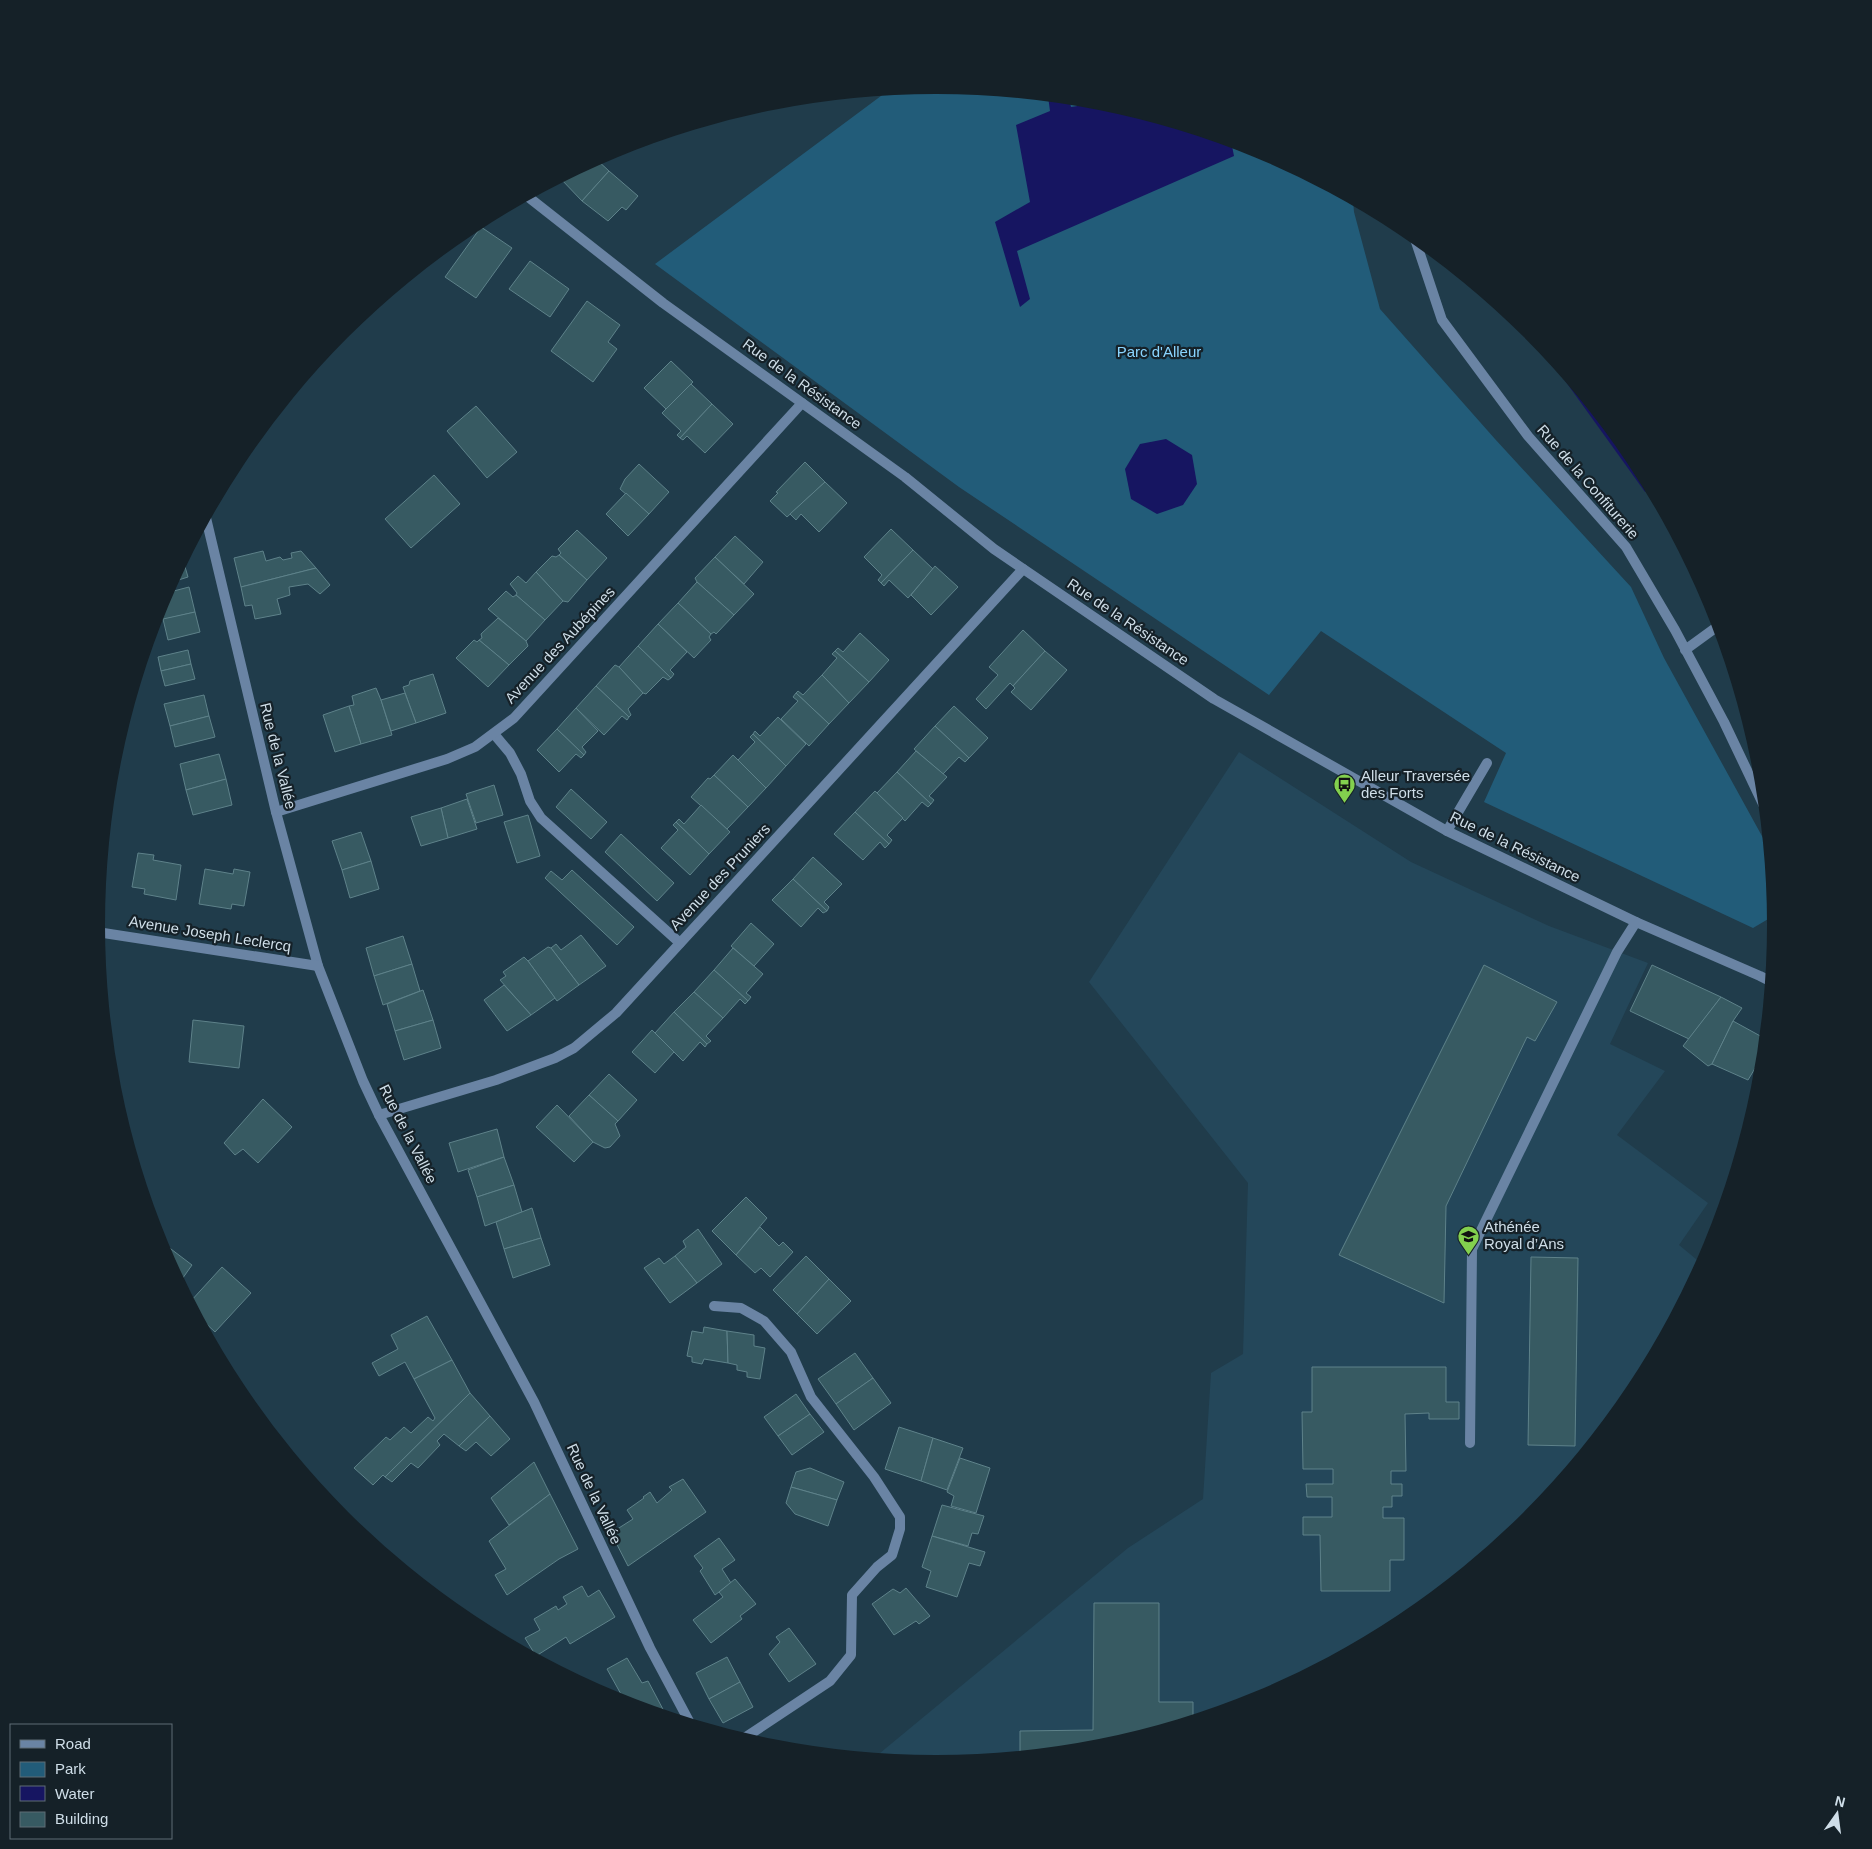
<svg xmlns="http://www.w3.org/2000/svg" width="1872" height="1849" viewBox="0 0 1872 1849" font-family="Arial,sans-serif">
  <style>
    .built { fill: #24475a }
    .green { fill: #225c79 }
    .water { fill: #161561 }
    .building { fill: #375a62; stroke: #5e828a }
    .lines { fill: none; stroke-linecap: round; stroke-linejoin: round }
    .lane { stroke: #6a84a4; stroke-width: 10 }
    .street { stroke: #6a84a4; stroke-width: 10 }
    .labels { text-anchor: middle; stroke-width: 4.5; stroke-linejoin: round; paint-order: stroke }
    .park-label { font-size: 15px; fill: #8ad5ff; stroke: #152128 }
    .street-label { font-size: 15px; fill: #cfdee8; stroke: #152128 }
    .poi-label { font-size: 15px; fill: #cfdee8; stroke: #152128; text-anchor: start }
  </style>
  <rect width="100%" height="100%" fill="#203c4b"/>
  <path class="built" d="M 1239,752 L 1411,862 L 1549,926 L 1648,963 L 1610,1044 L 1665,1071 L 1617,1135 L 1708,1203 L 1679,1245 L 1702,1264 L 1634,1391 L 1529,1518 L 1402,1623 L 1257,1700 L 1099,1748 L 936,1764 L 874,1758 L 1128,1548 L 1203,1499 L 1211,1373 L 1243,1354 L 1248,1183 L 1089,982 Z"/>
  <path class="green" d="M 936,85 L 1100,101 L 1258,149 L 1353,200 L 1354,212 L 1380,309 L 1495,439 L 1631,587 L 1664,658 L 1768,847 L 1775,915 L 1753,928 L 1484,802 L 1506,753 L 1321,631 L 1269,695 L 959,487 L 655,264 L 889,90 Z"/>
  <g class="water">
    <path d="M 1048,96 L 1069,98 L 1071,107 L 1103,102 L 1231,141 L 1234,156 L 1017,251 L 1030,299 L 1020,307 L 995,222 L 1030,202 L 1016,125 L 1050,111 Z"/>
    <path d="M 1530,332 L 1634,458 L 1650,488 L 1645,492 Z"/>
    <path d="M 1166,439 L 1192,455 L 1197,484 L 1183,505 L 1157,514 L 1131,499 L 1125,469 L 1140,444 Z"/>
  </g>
  <g class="building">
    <path d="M 596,159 L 609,171 L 582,201 L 560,178 Z"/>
    <path d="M 609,171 L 638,196 L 626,210 L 622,207 L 608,221 L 582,201 Z"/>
    <path d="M 481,227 L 512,248 L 476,298 L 445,277 Z"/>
    <path d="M 530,261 L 569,289 L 550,317 L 509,289 Z"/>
    <path d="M 587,301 L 620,325 L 608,342 L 617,349 L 593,382 L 551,351 Z"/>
    <path d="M 671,361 L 693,382 L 666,409 L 644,388 Z"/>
    <path d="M 691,384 L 712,404 L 680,438 L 677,435 L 681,431 L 662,413 Z"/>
    <path d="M 712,404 L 733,424 L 705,453 L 687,436 L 683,440 L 680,438 Z"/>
    <path d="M 476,406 L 517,452 L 487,478 L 447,431 Z"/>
    <path d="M 805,462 L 825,482 L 787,517 L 770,501 L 778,493 L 776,492 Z"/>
    <path d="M 639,464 L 669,492 L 649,514 L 620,489 L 625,479 Z"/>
    <path d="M 434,475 L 460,504 L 411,548 L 385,519 Z"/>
    <path d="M 825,482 L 847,503 L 819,532 L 801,514 L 796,520 L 790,514 Z"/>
    <path d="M 626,493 L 649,514 L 628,536 L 606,514 Z"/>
    <path d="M 891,529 L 913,550 L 881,583 L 878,580 L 882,575 L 864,557 Z"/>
    <path d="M 577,530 L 607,558 L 587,580 L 559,555 L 561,553 L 558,549 Z"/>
    <path d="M 735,536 L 763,562 L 744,584 L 715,557 Z"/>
    <path d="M 913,550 L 933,569 L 908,598 L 889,580 L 884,586 L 881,583 Z"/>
    <path d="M 263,551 L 266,561 L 280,557 L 283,560 L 292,558 L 291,553 L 301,551 L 316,568 L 241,587 L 234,558 Z"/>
    <path d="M 559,555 L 587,580 L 568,602 L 563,601 L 536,572 L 552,556 L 556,557 Z"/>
    <path d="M 715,557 L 754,594 L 734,615 L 697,582 L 695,578 Z"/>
    <path d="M 183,560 L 188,577 L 172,582 Z"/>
    <path d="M 935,566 L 958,587 L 931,615 L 911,595 Z"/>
    <path d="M 316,568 L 330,585 L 320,594 L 308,584 L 289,587 L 290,595 L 277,599 L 281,614 L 255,619 L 252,605 L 245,606 L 241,587 Z"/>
    <path d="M 536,572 L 563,601 L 545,620 L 516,595 L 517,593 L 510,584 L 518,576 L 526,583 Z"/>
    <path d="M 697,582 L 734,615 L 716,634 L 714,632 L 711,634 L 678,603 Z"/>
    <path d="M 189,587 L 195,612 L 161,620 L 159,609 L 166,593 Z"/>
    <path d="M 506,591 L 513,597 L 516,595 L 545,620 L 526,641 L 488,609 Z"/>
    <path d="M 678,603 L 711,634 L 709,637 L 711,640 L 694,658 L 658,624 Z"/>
    <path d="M 195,612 L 200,632 L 168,640 L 163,619 Z"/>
    <path d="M 498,618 L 526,641 L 528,646 L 509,665 L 479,640 L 482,638 L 481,634 Z"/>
    <path d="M 658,624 L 687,652 L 670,670 L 674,674 L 671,678 L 638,646 Z"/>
    <path d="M 1023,630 L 1045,651 L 1013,686 L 1010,683 L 986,709 L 976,699 L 998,675 L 989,667 Z"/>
    <path d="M 860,633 L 889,660 L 869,682 L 835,651 L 838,648 L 843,652 Z"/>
    <path d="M 474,640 L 477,642 L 479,640 L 509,665 L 488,687 L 456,658 Z"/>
    <path d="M 638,646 L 671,678 L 668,680 L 663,677 L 646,694 L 643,693 L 619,667 Z"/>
    <path d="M 188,650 L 191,664 L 161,671 L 158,657 Z"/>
    <path d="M 835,651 L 869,682 L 849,703 L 822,675 L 837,658 L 832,654 Z"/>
    <path d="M 1045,651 L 1067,670 L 1031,710 L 1011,692 L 1015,688 L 1013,686 Z"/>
    <path d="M 191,664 L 195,679 L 165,686 L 161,671 Z"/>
    <path d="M 615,665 L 619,667 L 643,693 L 628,709 L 631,715 L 629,717 L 596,686 Z"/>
    <path d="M 433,674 L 446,713 L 416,723 L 403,687 L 409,685 L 410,681 Z"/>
    <path d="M 822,675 L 849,703 L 829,724 L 796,693 L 798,691 L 803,695 Z"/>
    <path d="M 596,686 L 629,717 L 627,720 L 622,716 L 604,735 L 576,708 Z"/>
    <path d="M 376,688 L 381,700 L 392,735 L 361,744 L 349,706 L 354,705 L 352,696 Z"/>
    <path d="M 405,693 L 416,723 L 391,731 L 381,700 Z"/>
    <path d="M 796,693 L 829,724 L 809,746 L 781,719 L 798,701 L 793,697 Z"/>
    <path d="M 204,695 L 209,716 L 170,726 L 164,704 Z"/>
    <path d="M 349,706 L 361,744 L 335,752 L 323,715 Z"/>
    <path d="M 954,706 L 988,738 L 969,758 L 935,726 Z"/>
    <path d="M 576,708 L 598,731 L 582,747 L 586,752 L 584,755 L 557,729 Z"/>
    <path d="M 209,716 L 215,737 L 175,747 L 170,726 Z"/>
    <path d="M 778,717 L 806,744 L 786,766 L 753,734 L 755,731 L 760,736 Z"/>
    <path d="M 935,726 L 969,758 L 965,762 L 959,757 L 943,774 L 914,749 Z"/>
    <path d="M 557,729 L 584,755 L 581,758 L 576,754 L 559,772 L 537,750 Z"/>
    <path d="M 753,734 L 786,766 L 766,788 L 738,760 L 755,742 L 750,737 Z"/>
    <path d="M 916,751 L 947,777 L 929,796 L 934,800 L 931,804 L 897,772 Z"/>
    <path d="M 219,754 L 226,779 L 186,790 L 180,764 Z"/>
    <path d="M 733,755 L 766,788 L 748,807 L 714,775 Z"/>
    <path d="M 897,772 L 931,804 L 928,807 L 922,802 L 905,821 L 877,793 Z"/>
    <path d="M 714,775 L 748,807 L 727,829 L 691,797 L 708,778 L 710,779 Z"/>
    <path d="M 226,779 L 232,805 L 193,815 L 186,790 Z"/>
    <path d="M 494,785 L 503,815 L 476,823 L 466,794 Z"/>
    <path d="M 571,789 L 607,822 L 591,839 L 556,807 Z"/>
    <path d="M 875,791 L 903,818 L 887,835 L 892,840 L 889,844 L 855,812 Z"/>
    <path d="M 467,799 L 477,829 L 448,838 L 441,808 Z"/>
    <path d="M 701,805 L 730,832 L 709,854 L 676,822 L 679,819 L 684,824 Z"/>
    <path d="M 441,808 L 448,838 L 421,846 L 411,817 Z"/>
    <path d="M 855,812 L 889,844 L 885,848 L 880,842 L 863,860 L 834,834 Z"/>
    <path d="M 528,815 L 540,856 L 517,863 L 504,822 Z"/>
    <path d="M 676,822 L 709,854 L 690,875 L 661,848 L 678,830 L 673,825 Z"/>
    <path d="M 361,832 L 371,861 L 342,870 L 332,841 Z"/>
    <path d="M 621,834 L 674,883 L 657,901 L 605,852 Z"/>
    <path d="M 138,853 L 154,855 L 153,860 L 181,865 L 176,900 L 144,894 L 145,889 L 132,887 Z"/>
    <path d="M 813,857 L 842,884 L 824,902 L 829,907 L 827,911 L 793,879 Z"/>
    <path d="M 371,861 L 379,889 L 350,898 L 342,870 Z"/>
    <path d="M 205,869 L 233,874 L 234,869 L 250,872 L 244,906 L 232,904 L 231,909 L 199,904 Z"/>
    <path d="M 572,870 L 634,927 L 617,945 L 545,878 L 551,871 L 562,880 Z"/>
    <path d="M 793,879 L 827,911 L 823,913 L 818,908 L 801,927 L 772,900 Z"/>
    <path d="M 751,923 L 774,944 L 754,966 L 731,946 Z"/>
    <path d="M 581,935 L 606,966 L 579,985 L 551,948 L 556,944 L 561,950 Z"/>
    <path d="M 403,936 L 412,964 L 374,976 L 366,948 Z"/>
    <path d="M 548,947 L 551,948 L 579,985 L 557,1001 L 528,961 Z"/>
    <path d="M 733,948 L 763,974 L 746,993 L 751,997 L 748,1001 L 714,970 Z"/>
    <path d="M 524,957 L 528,961 L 555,998 L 531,1015 L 500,980 L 506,976 L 503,972 Z"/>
    <path d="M 412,964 L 420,991 L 383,1005 L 374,976 Z"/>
    <path d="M 1484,965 L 1557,1002 L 1535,1041 L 1527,1037 L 1446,1206 L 1444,1303 L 1339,1255 Z"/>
    <path d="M 1652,965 L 1721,997 L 1689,1039 L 1630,1011 Z"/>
    <path d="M 714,970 L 748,1001 L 745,1004 L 740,999 L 723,1018 L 694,992 Z"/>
    <path d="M 504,985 L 531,1015 L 507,1031 L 484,1000 Z"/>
    <path d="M 423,990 L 433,1020 L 395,1031 L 387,1004 Z"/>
    <path d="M 694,992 L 723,1018 L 706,1036 L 711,1041 L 707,1044 L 674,1012 Z"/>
    <path d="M 1721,997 L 1742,1008 L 1733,1021 L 1712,1064 L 1708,1066 L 1683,1046 Z"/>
    <path d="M 674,1012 L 707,1044 L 705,1047 L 700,1042 L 683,1061 L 655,1033 Z"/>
    <path d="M 193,1020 L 244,1026 L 239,1068 L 189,1062 Z"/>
    <path d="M 433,1020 L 441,1048 L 404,1060 L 395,1031 Z"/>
    <path d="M 1733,1021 L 1764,1038 L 1763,1055 L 1748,1080 L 1712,1064 Z"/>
    <path d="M 652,1030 L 674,1052 L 655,1073 L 632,1052 Z"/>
    <path d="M 609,1074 L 637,1100 L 618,1121 L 589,1095 Z"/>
    <path d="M 589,1095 L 618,1121 L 615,1124 L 620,1136 L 610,1147 L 605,1148 L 593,1142 L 569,1116 Z"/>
    <path d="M 263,1099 L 292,1127 L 258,1163 L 243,1149 L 235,1155 L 224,1143 Z"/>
    <path d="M 557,1105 L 593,1142 L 574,1162 L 536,1127 Z"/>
    <path d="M 497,1129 L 504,1157 L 458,1172 L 449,1143 Z"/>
    <path d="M 504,1157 L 514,1185 L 477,1197 L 468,1170 Z"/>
    <path d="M 514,1185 L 522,1212 L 485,1226 L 477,1197 Z"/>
    <path d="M 746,1197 L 767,1218 L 736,1255 L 712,1231 Z"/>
    <path d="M 532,1208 L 541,1238 L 504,1249 L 496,1222 Z"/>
    <path d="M 760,1227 L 779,1246 L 783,1242 L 793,1252 L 770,1277 L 761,1268 L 755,1273 L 736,1255 Z"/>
    <path d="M 698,1229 L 722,1264 L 697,1283 L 675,1256 L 686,1247 L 683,1241 Z"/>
    <path d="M 541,1238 L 550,1265 L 513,1278 L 504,1249 Z"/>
    <path d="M 167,1246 L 192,1265 L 180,1282 L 162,1249 L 163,1250 Z"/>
    <path d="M 675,1256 L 697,1283 L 670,1303 L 644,1268 L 659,1258 L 664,1264 Z"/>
    <path d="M 806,1256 L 829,1279 L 797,1314 L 773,1290 Z"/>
    <path d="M 1531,1257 L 1578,1258 L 1575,1446 L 1528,1445 Z"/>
    <path d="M 222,1267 L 251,1293 L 215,1332 L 199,1317 L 190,1302 Z"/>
    <path d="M 829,1279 L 851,1301 L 817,1334 L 797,1314 Z"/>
    <path d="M 427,1316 L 452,1360 L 414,1379 L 405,1362 L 379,1376 L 372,1363 L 398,1349 L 391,1335 Z"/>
    <path d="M 704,1327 L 727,1331 L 728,1363 L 704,1359 L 702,1364 L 692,1362 L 692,1357 L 687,1356 L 692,1331 L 703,1333 Z"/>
    <path d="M 727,1331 L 754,1335 L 754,1346 L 765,1348 L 760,1379 L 747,1377 L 747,1372 L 737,1370 L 737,1365 L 728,1363 Z"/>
    <path d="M 855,1353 L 873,1378 L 836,1404 L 818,1379 Z"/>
    <path d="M 452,1360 L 470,1393 L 385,1477 L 383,1475 L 373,1485 L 354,1468 L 386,1437 L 390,1440 L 404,1427 L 411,1433 L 428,1417 L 433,1421 L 435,1418 L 414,1379 Z"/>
    <path d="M 1312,1367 L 1446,1367 L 1446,1402 L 1459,1402 L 1459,1419 L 1429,1419 L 1429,1413 L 1405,1414 L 1406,1471 L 1391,1471 L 1391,1484 L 1402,1484 L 1402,1496 L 1392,1496 L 1392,1507 L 1383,1507 L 1383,1518 L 1404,1518 L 1404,1560 L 1390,1560 L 1390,1591 L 1321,1591 L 1320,1535 L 1303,1535 L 1303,1517 L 1332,1517 L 1332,1497 L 1307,1497 L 1306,1484 L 1333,1484 L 1333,1469 L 1303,1469 L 1302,1412 L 1312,1412 Z"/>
    <path d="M 873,1378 L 891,1403 L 854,1430 L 836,1404 Z"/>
    <path d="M 470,1393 L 490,1416 L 459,1446 L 444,1434 L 437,1441 L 440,1445 L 418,1468 L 411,1463 L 392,1482 L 385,1477 Z"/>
    <path d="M 796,1394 L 810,1414 L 778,1436 L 764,1417 Z"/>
    <path d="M 810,1414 L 824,1432 L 792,1455 L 778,1436 Z"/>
    <path d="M 490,1416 L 510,1439 L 491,1456 L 476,1442 L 466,1451 L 459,1446 Z"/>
    <path d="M 899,1427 L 933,1438 L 921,1481 L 885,1469 Z"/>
    <path d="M 933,1438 L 963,1448 L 947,1490 L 921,1481 Z"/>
    <path d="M 960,1458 L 990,1468 L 976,1513 L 951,1506 L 954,1496 L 947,1492 Z"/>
    <path d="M 534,1462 L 550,1494 L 509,1525 L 491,1498 Z"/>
    <path d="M 810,1468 L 844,1482 L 837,1500 L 791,1487 L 796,1472 Z"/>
    <path d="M 683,1479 L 706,1512 L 628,1566 L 611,1533 L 633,1519 L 627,1510 L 644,1498 L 643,1497 L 650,1492 L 657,1503 L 672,1490 L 669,1487 Z"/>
    <path d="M 791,1487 L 837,1500 L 828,1526 L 795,1514 L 786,1503 Z"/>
    <path d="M 550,1494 L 578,1549 L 559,1559 L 507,1595 L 495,1575 L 506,1569 L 489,1541 Z"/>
    <path d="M 942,1505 L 984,1516 L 978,1534 L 972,1533 L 968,1546 L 932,1536 Z"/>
    <path d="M 932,1536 L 985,1552 L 980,1566 L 969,1563 L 957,1597 L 926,1587 L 931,1571 L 922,1567 Z"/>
    <path d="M 719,1538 L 735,1560 L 722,1569 L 731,1583 L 715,1595 L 700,1571 L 703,1568 L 694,1556 Z"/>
    <path d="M 735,1579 L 756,1604 L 740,1616 L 742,1619 L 711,1643 L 693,1620 L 723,1597 L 719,1592 Z"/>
    <path d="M 582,1586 L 588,1597 L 599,1590 L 615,1617 L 570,1644 L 566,1637 L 536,1656 L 525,1638 L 540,1630 L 534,1619 L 556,1606 L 558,1610 L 567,1604 L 563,1597 Z"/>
    <path d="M 906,1588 L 930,1616 L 919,1624 L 916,1621 L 894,1635 L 872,1604 L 893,1589 L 900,1593 Z"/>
    <path d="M 1094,1603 L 1159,1603 L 1159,1702 L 1193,1702 L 1193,1720 L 1099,1748 L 1020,1756 L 1020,1731 L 1093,1730 Z"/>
    <path d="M 789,1628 L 816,1664 L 789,1682 L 769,1654 L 780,1642 L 776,1637 Z"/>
    <path d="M 727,1657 L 740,1682 L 709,1699 L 696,1673 Z"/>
    <path d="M 627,1658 L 642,1683 L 648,1681 L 666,1715 L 615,1700 L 622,1696 L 607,1669 Z"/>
    <path d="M 740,1682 L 753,1707 L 723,1723 L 709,1699 Z"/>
  </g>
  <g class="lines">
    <g class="lane">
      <path d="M 1685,650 L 1718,626"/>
      <path d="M 494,734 L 510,753 L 521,774 L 530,801 L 541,818 L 680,943"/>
      <path d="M 1447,831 L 1487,763"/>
      <path d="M 1470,1443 L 1472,1249 L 1617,952 L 1636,922"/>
    </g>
    <g class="street">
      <path d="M 527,196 L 663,303 L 905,477 L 994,549 L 1214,699 L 1447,831 L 1636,922 L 1760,976 L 1770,981"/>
      <path d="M 1414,236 L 1442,320 L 1528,436 L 1626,547 L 1675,630 L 1724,722 L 1764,806"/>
      <path d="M 206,518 L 276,812 L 318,966 L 363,1081 L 379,1115 L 534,1402 L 650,1648 L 690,1723"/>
      <path d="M 276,812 L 447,759 L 475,747 L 514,718 L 802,403"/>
      <path d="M 97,932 L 318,966"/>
      <path d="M 379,1115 L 496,1080 L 555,1058 L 574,1048 L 616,1013 L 1023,569"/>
      <path d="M 714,1306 L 741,1308 L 764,1321 L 791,1352 L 811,1397 L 874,1477 L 900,1517 L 900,1529 L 892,1555 L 877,1567 L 852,1595 L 851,1655 L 830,1681 L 743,1739"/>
    </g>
  </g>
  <defs>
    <symbol id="bus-pin" viewBox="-11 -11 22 30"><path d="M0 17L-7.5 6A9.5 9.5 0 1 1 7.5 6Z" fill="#83d04e" stroke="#152128"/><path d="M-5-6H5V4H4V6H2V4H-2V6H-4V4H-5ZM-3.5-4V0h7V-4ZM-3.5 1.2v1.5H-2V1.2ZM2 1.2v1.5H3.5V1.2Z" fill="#111"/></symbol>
    <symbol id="school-pin" viewBox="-11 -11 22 30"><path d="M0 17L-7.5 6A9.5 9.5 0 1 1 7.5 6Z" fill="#83d04e" stroke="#152128"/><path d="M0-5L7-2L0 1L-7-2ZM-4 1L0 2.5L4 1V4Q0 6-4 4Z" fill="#111"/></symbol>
  </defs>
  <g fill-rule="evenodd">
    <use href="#bus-pin" x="1332" y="772" width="25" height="34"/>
    <use href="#school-pin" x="1456" y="1224" width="25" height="34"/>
  </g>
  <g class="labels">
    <g class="park-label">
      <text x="1159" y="357">Parc d'Alleur</text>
    </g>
    <g class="street-label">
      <text transform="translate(802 384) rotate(36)" y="5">Rue de la Résistance</text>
      <text transform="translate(1588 482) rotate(49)" y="5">Rue de la Confiturerie</text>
      <text transform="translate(1128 622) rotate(34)" y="5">Rue de la Résistance</text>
      <text transform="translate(560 645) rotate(-47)" y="5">Avenue des Aubépines</text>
      <text transform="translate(278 756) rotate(76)" y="5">Rue de la Vallée</text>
      <text transform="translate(1515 847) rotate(26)" y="5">Rue de la Résistance</text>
      <text transform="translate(720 877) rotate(-47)" y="5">Avenue des Pruniers</text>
      <text transform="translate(210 934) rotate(9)" y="5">Avenue Joseph Leclercq</text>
      <text transform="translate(408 1134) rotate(63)" y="5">Rue de la Vallée</text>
      <text transform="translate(594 1494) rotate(65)" y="5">Rue de la Vallée</text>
    </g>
    <g class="poi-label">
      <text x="1361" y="781">Alleur Traversée<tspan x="1361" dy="17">des Forts</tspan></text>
      <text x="1484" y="1232">Athénée<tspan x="1484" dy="17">Royal d’Ans</tspan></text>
    </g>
  </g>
  <path d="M0 0H1872V1849H0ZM935 94H937A830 830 0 0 1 1767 924V925A830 830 0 0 1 937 1755H935A830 830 0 0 1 105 925V924A830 830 0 0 1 935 94Z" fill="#152128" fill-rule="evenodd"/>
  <rect x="10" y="1724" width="162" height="115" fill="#152128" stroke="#5f6d75"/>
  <rect x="20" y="1740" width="25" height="8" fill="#6a84a4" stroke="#5f6d75"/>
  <text x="55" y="1749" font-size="15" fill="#cfdee8">Road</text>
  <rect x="20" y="1762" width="25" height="15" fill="#225c79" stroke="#5f6d75"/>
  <text x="55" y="1774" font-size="15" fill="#cfdee8">Park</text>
  <rect x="20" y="1786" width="25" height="15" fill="#161561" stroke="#5f6d75"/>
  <text x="55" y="1799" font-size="15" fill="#cfdee8">Water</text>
  <rect x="20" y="1812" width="25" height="15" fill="#375a62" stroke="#5f6d75"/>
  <text x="55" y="1824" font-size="15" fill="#cfdee8">Building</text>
  <g transform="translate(1837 1814) rotate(14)" stroke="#152128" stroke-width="4" paint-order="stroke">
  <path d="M0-4L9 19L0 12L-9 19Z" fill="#cfdee8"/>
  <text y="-8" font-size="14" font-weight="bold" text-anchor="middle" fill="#cfdee8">N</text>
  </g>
</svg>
